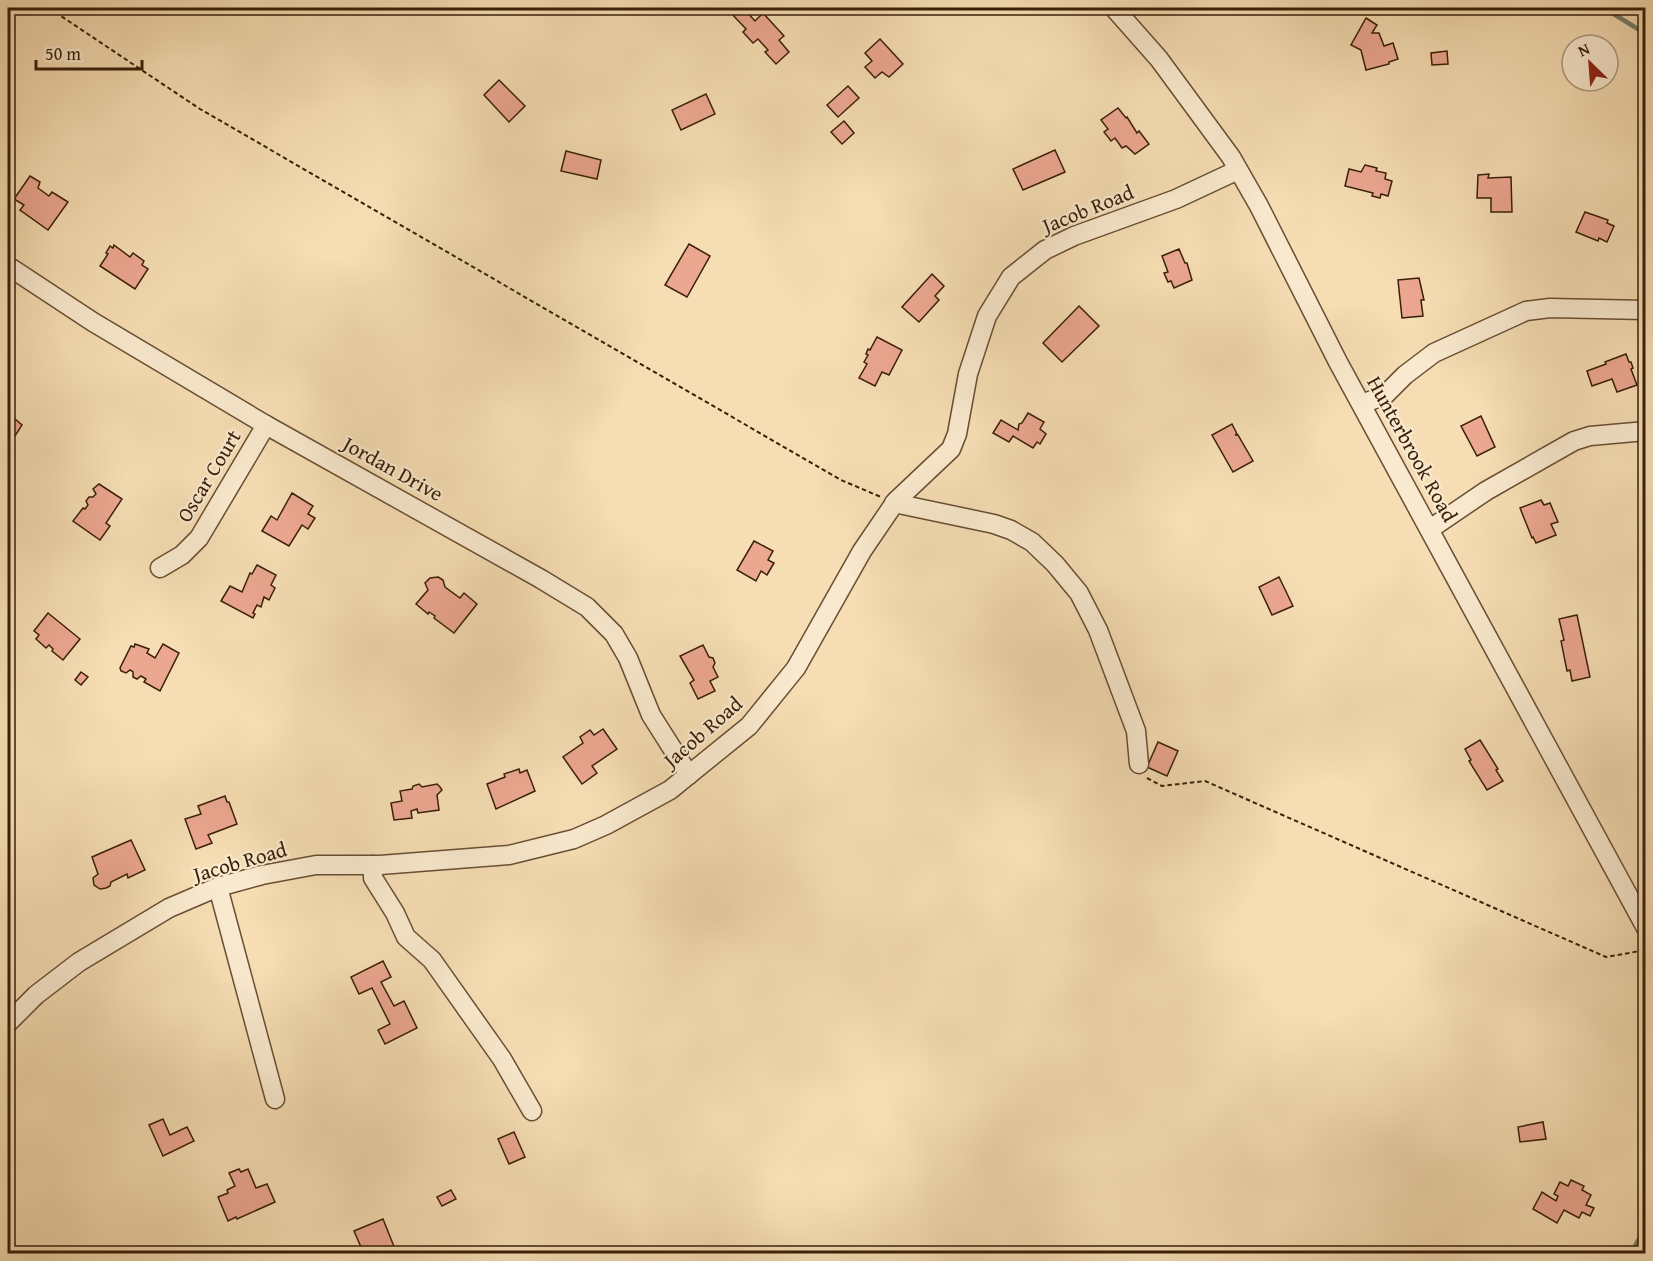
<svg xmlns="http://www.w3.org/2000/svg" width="1653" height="1261" viewBox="0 0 1653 1261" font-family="'Gentium Book Plus',serif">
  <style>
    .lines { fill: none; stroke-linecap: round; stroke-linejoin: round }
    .stream { stroke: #757e68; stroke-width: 4.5 }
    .building { fill: #eca791; stroke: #391f08; stroke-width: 1.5 }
    .minor-casing { stroke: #684e33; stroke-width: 21 }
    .path { stroke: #391f08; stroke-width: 2; stroke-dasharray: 4.5 3; stroke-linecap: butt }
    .minor { stroke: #f9e9ce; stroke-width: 18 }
    .labels { text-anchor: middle; stroke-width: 4.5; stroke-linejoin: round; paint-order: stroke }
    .street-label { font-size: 21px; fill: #391f08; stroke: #f9e9ce }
  </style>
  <rect width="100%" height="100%" fill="#f6ddb3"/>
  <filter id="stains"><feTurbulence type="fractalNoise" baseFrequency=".00333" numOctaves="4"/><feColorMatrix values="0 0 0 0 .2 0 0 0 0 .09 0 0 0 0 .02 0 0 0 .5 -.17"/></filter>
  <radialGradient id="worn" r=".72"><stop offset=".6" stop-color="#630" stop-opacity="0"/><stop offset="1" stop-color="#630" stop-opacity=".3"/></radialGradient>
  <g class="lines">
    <g class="stream">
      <path d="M 1604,8 L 1646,34"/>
      <path d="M 1631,1254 L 1646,1225"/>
    </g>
  </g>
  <g class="building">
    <path d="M 734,8 L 743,8 L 755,21 L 763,13 L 784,36 L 779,40 L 789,52 L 776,64 L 765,52 L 768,50 L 758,39 L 753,43 L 743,32 L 746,29 L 730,12 Z"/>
    <path d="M 1366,18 L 1377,25 L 1372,33 L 1379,33 L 1384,46 L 1393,43 L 1398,59 L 1389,62 L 1389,64 L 1366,70 L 1361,50 L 1351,45 Z"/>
    <path d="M 880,39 L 903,64 L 889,77 L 882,72 L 875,78 L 865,67 L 872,61 L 865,53 Z"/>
    <path d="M 1447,51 L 1448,64 L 1432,65 L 1431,53 Z"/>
    <path d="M 499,80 L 525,106 L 509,122 L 484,95 Z"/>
    <path d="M 848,86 L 859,98 L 838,117 L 827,105 Z"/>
    <path d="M 706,94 L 715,114 L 681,130 L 672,110 Z"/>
    <path d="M 1118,108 L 1126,118 L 1127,117 L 1137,133 L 1139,131 L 1149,144 L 1135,154 L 1126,146 L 1122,148 L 1115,138 L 1111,141 L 1104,132 L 1108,129 L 1101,120 Z"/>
    <path d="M 844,121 L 854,133 L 842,144 L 831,132 Z"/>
    <path d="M 1055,150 L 1065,172 L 1023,190 L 1013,169 Z"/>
    <path d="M 566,151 L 601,160 L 597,179 L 561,171 Z"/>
    <path d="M 1365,165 L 1377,168 L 1376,171 L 1386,173 L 1385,179 L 1392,181 L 1388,196 L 1381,194 L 1380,198 L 1372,196 L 1373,193 L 1345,186 L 1349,169 L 1361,172 Z"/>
    <path d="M 1489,174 L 1488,178 L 1511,177 L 1512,212 L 1491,212 L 1491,198 L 1477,198 L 1478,175 Z"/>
    <path d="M 30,176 L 40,182 L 38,188 L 49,196 L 52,192 L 68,202 L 48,230 L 20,210 L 24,205 L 14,199 Z"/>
    <path d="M 1585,212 L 1608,220 L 1607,223 L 1614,226 L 1607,242 L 1599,238 L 1598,241 L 1576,232 Z"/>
    <path d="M 689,244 L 710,256 L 687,297 L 665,285 Z"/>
    <path d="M 114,245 L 130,257 L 133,253 L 144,261 L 142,265 L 148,269 L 135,289 L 100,266 L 108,254 L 106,253 L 110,246 L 113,248 Z"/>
    <path d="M 1179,249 L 1185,263 L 1187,263 L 1192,280 L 1174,288 L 1171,281 L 1168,282 L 1164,273 L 1168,272 L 1162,256 Z"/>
    <path d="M 932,274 L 944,286 L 935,296 L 939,300 L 919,322 L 902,307 Z"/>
    <path d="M 1419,278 L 1424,300 L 1421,300 L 1423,316 L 1402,318 L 1398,280 Z"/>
    <path d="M 1079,306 L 1099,326 L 1062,362 L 1043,343 Z"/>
    <path d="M 877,337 L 902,350 L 889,375 L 882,372 L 875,386 L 859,378 L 867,364 L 864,362 L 868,355 L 866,354 L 868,349 L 870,350 Z"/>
    <path d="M 1626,354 L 1629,362 L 1631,362 L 1633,368 L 1631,369 L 1637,385 L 1617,392 L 1612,379 L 1592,386 L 1587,371 L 1606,364 L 1605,362 Z"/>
    <path d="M 8,413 L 22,425 L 8,447 Z"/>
    <path d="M 1028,413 L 1044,422 L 1040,429 L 1046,434 L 1040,444 L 1037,442 L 1033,448 L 1013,436 L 1009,442 L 993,433 L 1001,420 L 1018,430 L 1019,424 L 1022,423 Z"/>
    <path d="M 1481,416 L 1495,447 L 1477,456 L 1461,426 Z"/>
    <path d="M 1232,424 L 1237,434 L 1235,435 L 1238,435 L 1253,461 L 1233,472 L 1212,435 Z"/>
    <path d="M 99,484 L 122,499 L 106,523 L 110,526 L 100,540 L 73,521 L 83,508 L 85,509 L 88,505 L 86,501 L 89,497 L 93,497 L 96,494 L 93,489 Z"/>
    <path d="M 292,493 L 313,506 L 308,514 L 315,518 L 308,529 L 302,525 L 289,546 L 262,531 L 271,516 L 277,520 Z"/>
    <path d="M 1541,500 L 1544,505 L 1550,503 L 1558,522 L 1551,524 L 1556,535 L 1536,543 L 1533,537 L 1532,538 L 1520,508 Z"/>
    <path d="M 754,541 L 773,551 L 768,560 L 774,563 L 767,575 L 761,571 L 756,581 L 737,570 Z"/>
    <path d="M 257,565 L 276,575 L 271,585 L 275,588 L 269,600 L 264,597 L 261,607 L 257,605 L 253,613 L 255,614 L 253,618 L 221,601 L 230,586 L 242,592 L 250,573 L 252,574 Z"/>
    <path d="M 438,577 L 443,580 L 445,587 L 460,598 L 464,593 L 477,604 L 454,633 L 434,618 L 435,616 L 429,612 L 428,614 L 416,604 L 428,590 L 425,583 L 430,578 Z"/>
    <path d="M 1279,577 L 1293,606 L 1272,615 L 1259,587 Z"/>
    <path d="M 48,613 L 80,639 L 63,660 L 52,651 L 53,649 L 49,645 L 46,648 L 36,639 L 39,635 L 34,631 Z"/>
    <path d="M 1577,615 L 1590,677 L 1572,681 L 1570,670 L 1567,671 L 1561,641 L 1564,640 L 1559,619 Z"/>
    <path d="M 135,644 L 149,649 L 147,653 L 155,658 L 163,644 L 179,653 L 160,691 L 144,682 L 146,679 L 141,676 L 137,679 L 133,677 L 133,672 L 130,670 L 126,673 L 121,671 L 120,668 L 131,646 L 134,647 Z"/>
    <path d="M 703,645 L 709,657 L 713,658 L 715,663 L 713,667 L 718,677 L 710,681 L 715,691 L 698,699 L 690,683 L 694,680 L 680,656 Z"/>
    <path d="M 81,672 L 88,677 L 81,685 L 75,680 Z"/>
    <path d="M 603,729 L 617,749 L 592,766 L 597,773 L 582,784 L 563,757 L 583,743 L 580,737 L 590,730 L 594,735 Z"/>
    <path d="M 1480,740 L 1498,769 L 1496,770 L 1503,781 L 1487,790 L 1469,761 L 1471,760 L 1465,749 Z"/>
    <path d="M 1158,742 L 1178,751 L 1167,776 L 1147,767 Z"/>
    <path d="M 519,769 L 520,773 L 527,770 L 535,791 L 496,809 L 487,784 L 505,777 L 504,774 Z"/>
    <path d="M 419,784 L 422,787 L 437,784 L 440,787 L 442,790 L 437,795 L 439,810 L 418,813 L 417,809 L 411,811 L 412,818 L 394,820 L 391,803 L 402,801 L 400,791 L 412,789 L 413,786 Z"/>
    <path d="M 225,796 L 227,802 L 229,802 L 237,824 L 208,835 L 212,843 L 196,849 L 185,819 L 201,814 L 198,806 Z"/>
    <path d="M 131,840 L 145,870 L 128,878 L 127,874 L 111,882 L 110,886 L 106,888 L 100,889 L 94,885 L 93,878 L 98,874 L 92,857 Z"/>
    <path d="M 383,961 L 391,977 L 381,982 L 394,1006 L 404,1001 L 417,1028 L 385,1044 L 378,1030 L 390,1024 L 372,988 L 359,994 L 351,977 Z"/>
    <path d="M 163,1119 L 170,1135 L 187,1127 L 194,1141 L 163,1156 L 149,1125 Z"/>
    <path d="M 1543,1122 L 1546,1139 L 1520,1142 L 1518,1127 Z"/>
    <path d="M 514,1132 L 525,1157 L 509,1164 L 498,1139 Z"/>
    <path d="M 239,1169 L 241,1172 L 248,1169 L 256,1188 L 267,1184 L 275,1202 L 237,1219 L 236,1217 L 228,1221 L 218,1197 L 228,1193 L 227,1190 L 235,1186 L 229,1173 Z"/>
    <path d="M 1571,1180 L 1584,1186 L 1582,1190 L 1591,1195 L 1586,1205 L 1594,1208 L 1590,1216 L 1582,1212 L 1579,1218 L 1564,1210 L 1557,1223 L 1533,1209 L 1542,1192 L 1556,1201 L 1558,1196 L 1554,1194 L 1560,1182 L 1568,1186 Z"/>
    <path d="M 451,1190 L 456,1199 L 442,1206 L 437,1197 Z"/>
    <path d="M 383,1219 L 397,1254 L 364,1254 L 354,1231 Z"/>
  </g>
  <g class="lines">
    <defs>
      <g id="minor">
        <path d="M 1114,8 L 1159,59 L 1231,157 L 1259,206 L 1338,362 L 1646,928"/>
        <path d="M 8,266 L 93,322 L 266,425 L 541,579 L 587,607 L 614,634 L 628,658 L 651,715 L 689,775"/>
        <path d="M 1362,404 L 1385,395 L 1405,375 L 1434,353 L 1526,311 L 1550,308 L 1646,310"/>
        <path d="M 894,503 L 994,524 L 1011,530 L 1032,542 L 1055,564 L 1079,593 L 1098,630 L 1136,731 L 1139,764"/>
        <path d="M 1430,529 L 1486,491 L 1574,441 L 1590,436 L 1646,431"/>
        <path d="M 160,568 L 182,555 L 199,538 L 266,425"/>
        <path d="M 373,865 L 373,878 L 395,913 L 406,937 L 432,960 L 502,1059 L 532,1111"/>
        <path d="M 218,887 L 275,1099"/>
        <path d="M 8,1023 L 36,995 L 79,962 L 169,908 L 218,887 L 262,875 L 316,865 L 380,865 L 509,855 L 574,839 L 606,825 L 670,790 L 749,726 L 796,668 L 862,551 L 896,501 L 951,449 L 957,434 L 968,374 L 987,316 L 1011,277 L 1045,250 L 1074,236 L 1176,199 L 1238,170"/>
      </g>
    </defs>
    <use href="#minor" class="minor-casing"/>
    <g class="path">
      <path d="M 49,8 L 200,109 L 841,480 L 881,497"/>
      <path d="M 1147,778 L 1162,786 L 1205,781 L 1606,957 L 1646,950"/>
    </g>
    <use href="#minor" class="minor"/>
  </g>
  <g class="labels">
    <g class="street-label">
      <text transform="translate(1088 209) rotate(-22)" y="7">Jacob Road</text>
      <text transform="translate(1412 449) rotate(61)" y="7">Hunterbrook Road</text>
      <text transform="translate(393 469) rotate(29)" y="7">Jordan Drive</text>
      <text transform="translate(209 476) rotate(-59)" y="7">Oscar Court</text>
      <text transform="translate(703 732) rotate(-41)" y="7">Jacob Road</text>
      <text transform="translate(240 862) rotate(-16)" y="7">Jacob Road</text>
    </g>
  </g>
  <rect width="1653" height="1261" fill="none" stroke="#f6ddb3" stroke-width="30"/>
  <rect x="9" y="9" width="1635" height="1243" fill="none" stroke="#391f08" stroke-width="3"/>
  <rect x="15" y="15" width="1623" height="1231" fill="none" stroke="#391f08" stroke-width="1.5"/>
  <g transform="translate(1590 63) rotate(335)"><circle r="28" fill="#f9e9ce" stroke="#ac987f" stroke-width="1.5"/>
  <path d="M0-4.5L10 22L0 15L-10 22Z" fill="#8f2418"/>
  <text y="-9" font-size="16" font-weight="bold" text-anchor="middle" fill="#391f08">N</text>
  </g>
  <path d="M36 60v9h106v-9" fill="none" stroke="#391f08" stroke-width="3"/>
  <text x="45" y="60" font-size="18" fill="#391f08" stroke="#f9e9ce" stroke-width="4.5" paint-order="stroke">50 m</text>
  <rect width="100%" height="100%" filter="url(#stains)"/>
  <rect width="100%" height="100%" fill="url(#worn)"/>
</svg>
